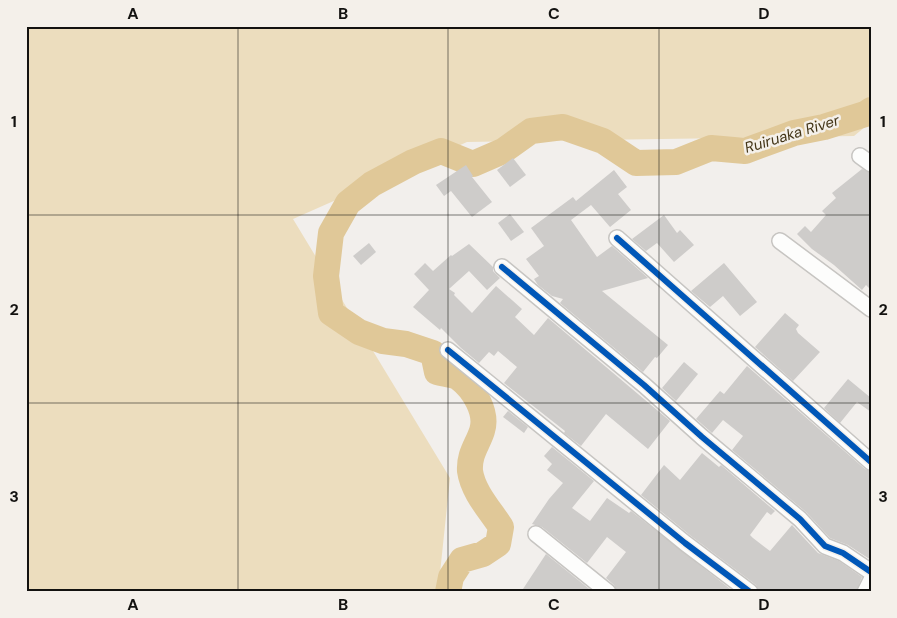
<svg xmlns="http://www.w3.org/2000/svg" width="897" height="618" viewBox="0 0 897 618" font-family="'DM Sans',sans-serif">
  <style>
    .green { fill: #ecddbe }
    .lines { fill: none; stroke-linecap: round; stroke-linejoin: round }
    .river { stroke: #e0c898; stroke-width: 26 }
    .building { fill: #ceccca }
    .minor-casing { stroke: #c7c5c2; stroke-width: 18 }
    .minor { stroke: #fdfdfc; stroke-width: 15 }
    .cycleway-casing { stroke: #f4f0ea; stroke-width: 9 }
    .cycleway { stroke: #0057b8; stroke-width: 6 }
    .grid { fill: none; stroke: #131210; stroke-width: 1; stroke-opacity: 0.55 }
    .labels { text-anchor: middle; stroke-width: 5; stroke-linejoin: round; paint-order: stroke }
    .water-label { font-size: 15px; font-style: italic; fill: #423416; stroke: #f4f0ea }
    .neatline { fill: none; stroke: #131210; stroke-width: 2 }
    .grid-label { font-size: 16px; text-anchor: middle; font-weight: bold; fill: #131210 }
  </style>
  <rect width="100%" height="100%" fill="#f2efec"/>
  <path class="green" d="M 26,26 L 871,26 L 871,122 L 854,136 L 467,142 L 293,219 L 450,478 L 438,592 L 26,592 Z"/>
  <g class="lines">
    <path class="river" d="M 448,592 L 451,577 L 462,560 L 483,554 L 498,544 L 501,527 C 490,510 473,492 470,471 C 469,454 477,446 482,431 C 488,413 474,389 459,378 C 453,374 444,374 437,372 L 433,353 L 406,344 L 383,341 L 359,332 L 331,313 L 326,276 L 331,233 L 348,203 L 372,184 L 413,162 L 441,151 L 473,164 L 503,151 L 531,131 L 563,127 L 603,141 L 636,163 L 676,162 L 711,148 L 745,151 L 794,133 L 824,127 L 865,114 L 871,110"/>
  </g>
  <g class="building">
    <path d="M 513,158 L 526,175 L 510,187 L 497,170 Z"/>
    <path d="M 466,165 L 473,176 L 472,177 L 492,202 L 472,217 L 451,191 L 444,196 L 436,185 Z"/>
    <path d="M 862,169 L 871,173 L 871,290 L 866,285 L 862,290 L 834,265 L 812,249 L 797,234 L 805,226 L 811,232 L 826,215 L 822,211 L 836,198 L 832,193 Z"/>
    <path d="M 614,170 L 627,187 L 618,194 L 631,210 L 610,227 L 591,205 L 571,220 L 597,257 L 612,246 L 648,278 L 602,291 L 668,345 L 657,358 L 655,357 L 643,372 L 560,303 L 563,299 L 552,296 L 538,285 L 534,279 L 539,276 L 526,259 L 544,246 L 531,228 L 573,197 L 576,201 Z"/>
    <path d="M 510,214 L 524,232 L 511,241 L 498,223 Z"/>
    <path d="M 664,215 L 677,233 L 680,230 L 694,245 L 674,262 L 657,243 L 646,251 L 632,239 Z"/>
    <path d="M 369,243 L 376,252 L 361,265 L 353,256 Z"/>
    <path d="M 469,244 L 493,267 L 493,271 L 500,278 L 487,290 L 469,271 L 449,289 L 455,293 L 454,295 L 472,313 L 496,286 L 522,309 L 515,317 L 534,335 L 548,318 L 670,421 L 648,449 L 606,414 L 581,446 L 564,433 L 565,431 L 504,383 L 517,367 L 498,351 L 494,356 L 489,352 L 479,363 L 461,348 L 441,328 L 440,330 L 413,307 L 429,290 L 414,274 L 425,263 L 433,271 L 451,255 L 452,256 Z"/>
    <path d="M 724,263 L 757,302 L 740,316 L 723,296 L 710,307 L 691,291 Z"/>
    <path d="M 785,313 L 799,325 L 796,329 L 798,333 L 820,352 L 793,381 L 755,347 Z"/>
    <path d="M 684,362 L 698,374 L 676,401 L 662,388 Z"/>
    <path d="M 747,366 L 865,469 L 871,471 L 871,560 L 848,545 L 830,538 L 806,512 L 732,450 L 743,436 L 723,420 L 712,433 L 696,419 L 720,391 L 724,394 Z"/>
    <path d="M 848,379 L 871,398 L 871,412 L 857,402 L 840,423 L 824,408 Z"/>
    <path d="M 508,411 L 528,427 L 524,433 L 503,417 Z"/>
    <path d="M 552,447 L 594,481 L 572,508 L 590,521 L 607,498 L 629,513 L 631,511 L 734,592 L 617,592 L 614,585 L 606,578 L 626,552 L 607,537 L 587,563 L 542,527 L 532,524 L 549,499 L 563,483 L 547,470 L 552,464 L 544,456 Z"/>
    <path d="M 702,453 L 719,467 L 721,465 L 775,511 L 771,515 L 767,512 L 750,535 L 753,538 L 770,551 L 792,525 L 818,553 L 839,561 L 862,577 L 856,592 L 759,592 L 756,585 L 691,536 L 641,495 L 664,465 L 680,480 Z"/>
    <path d="M 546,554 L 593,592 L 521,592 Z"/>
  </g>
  <g class="lines">
    <defs>
      <g id="minor">
        <path d="M 860,156 L 871,164"/>
        <path d="M 617,238 L 871,462"/>
        <path d="M 780,241 L 871,309"/>
        <path d="M 502,267 L 644,385 L 702,437 L 800,519 L 825,546 L 843,553 L 871,572"/>
        <path d="M 448,350 L 685,543 L 750,592"/>
        <path d="M 536,534 L 608,592"/>
        <path d="M 865,592 L 871,580"/>
      </g>
    </defs>
    <use href="#minor" class="minor-casing"/>
    <use href="#minor" class="minor"/>
    <defs>
      <g id="cycleway">
        <path d="M 617,238 L 871,462"/>
        <path d="M 502,267 L 644,385 L 702,437 L 800,519 L 825,546 L 843,553 L 871,572"/>
        <path d="M 448,350 L 685,543 L 750,592"/>
      </g>
    </defs>
    <use href="#cycleway" class="cycleway-casing"/>
    <use href="#cycleway" class="cycleway"/>
  </g>
  <path class="grid" d="M 238,26 L 238,592M 448,26 L 448,592M 659,26 L 659,592M 26,215 L 871,215M 26,403 L 871,403"/>
  <g class="labels">
    <g class="water-label">
      <text transform="translate(792 134) rotate(-17)" y="5">Ruiruaka River</text>
    </g>
  </g>
  <rect width="897" height="618" fill="none" stroke="#f4f0ea" stroke-width="55"/>
  <rect x="28" y="28" width="842" height="562" class="neatline"/>
  <g class="grid-label">
    <text x="133" y="19">A</text>
    <text x="343" y="19">B</text>
    <text x="554" y="19">C</text>
    <text x="764" y="19">D</text>
    <text x="14" y="127">1</text>
    <text x="883" y="127">1</text>
    <text x="14" y="315">2</text>
    <text x="883" y="315">2</text>
    <text x="14" y="502">3</text>
    <text x="883" y="502">3</text>
    <text x="133" y="610">A</text>
    <text x="343" y="610">B</text>
    <text x="554" y="610">C</text>
    <text x="764" y="610">D</text>
  </g>
</svg>
